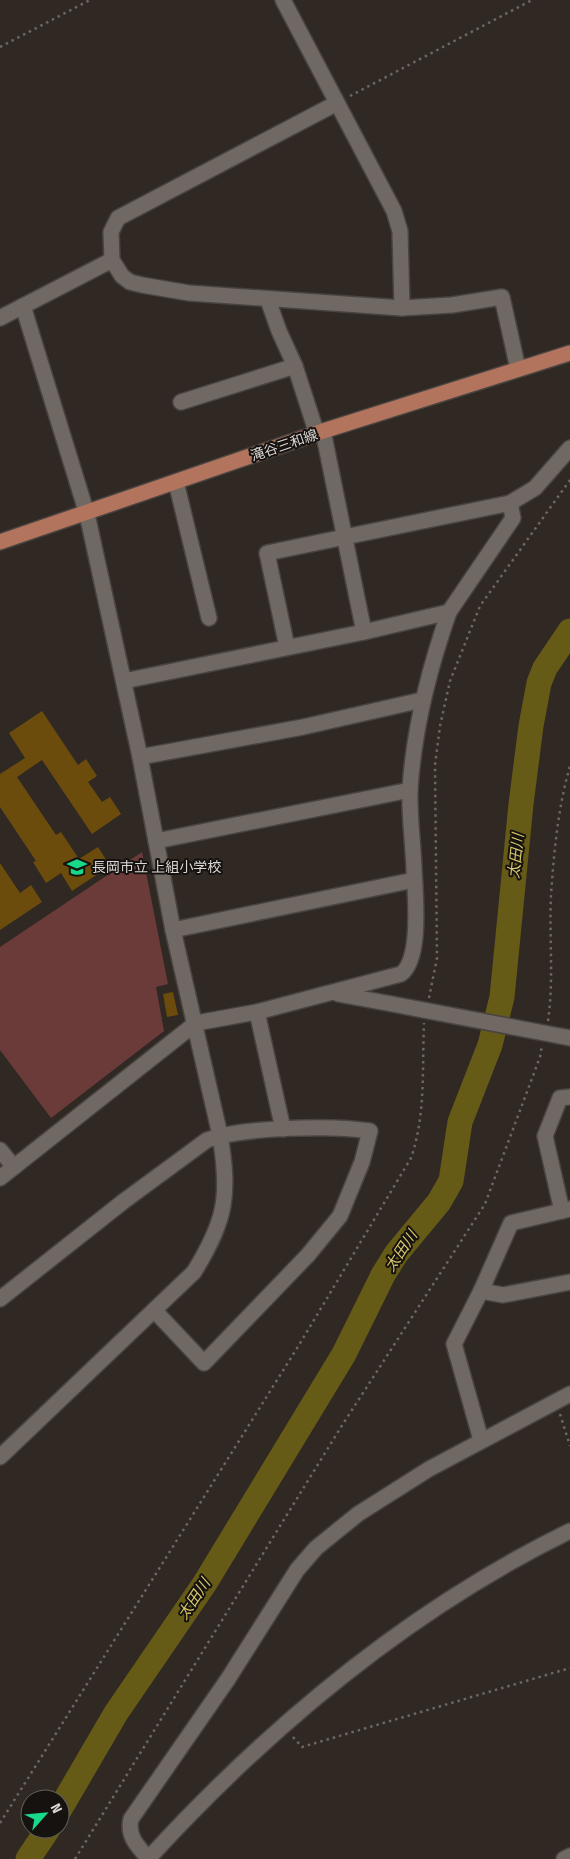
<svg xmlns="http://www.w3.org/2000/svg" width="570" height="1859" viewBox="0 0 570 1859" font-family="'Fira Sans Condensed','Noto Sans JP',sans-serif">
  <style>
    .green { fill: #6b3b3a }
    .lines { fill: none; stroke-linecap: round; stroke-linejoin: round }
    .river { stroke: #655a16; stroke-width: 25 }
    .building { fill: #6b4c0c }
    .minor-casing { stroke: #4a4441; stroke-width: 18 }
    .major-casing { stroke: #4a4441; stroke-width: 18 }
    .path { stroke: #6d6763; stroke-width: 2.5; stroke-dasharray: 2.5 4; stroke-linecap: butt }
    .minor { stroke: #706863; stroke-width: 15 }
    .major { stroke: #b2745c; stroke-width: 15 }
    .minor-bridge-casing { stroke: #4a4441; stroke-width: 18; stroke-linecap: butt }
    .minor-bridge { stroke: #706863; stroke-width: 15 }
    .labels { text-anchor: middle; stroke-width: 4; stroke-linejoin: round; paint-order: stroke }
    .street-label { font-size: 14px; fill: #dbd7d4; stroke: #151210 }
    .poi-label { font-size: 14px; fill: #dbd7d4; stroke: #151210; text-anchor: start }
    .water-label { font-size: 15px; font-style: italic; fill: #d9c86b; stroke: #151210 }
  </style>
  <rect width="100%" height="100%" fill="#2f2823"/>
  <path class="green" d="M 142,852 L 168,984 L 156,987 L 164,1031 L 51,1118 L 0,1050 L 0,947 Z"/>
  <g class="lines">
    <g class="river">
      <path d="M 60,1809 L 116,1713 L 205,1583 L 344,1354 L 383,1275 L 396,1254 L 439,1202 L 451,1181 L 460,1122 L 490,1045 L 502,997 L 521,804 L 531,726 L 539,683 L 545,668 L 570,631"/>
      <path d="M 28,1859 L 48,1829"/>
    </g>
  </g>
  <g class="building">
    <path d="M 42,711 L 78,765 L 86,759 L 97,776 L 88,782 L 102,802 L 110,797 L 121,814 L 92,834 L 42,760 L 17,777 L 56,835 L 61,832 L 79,859 L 98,847 L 110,866 L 72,891 L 61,873 L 46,883 L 33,862 L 36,861 L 0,807 L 0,774 L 25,758 L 9,733 Z"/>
    <path d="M 0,863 L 20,893 L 31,885 L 42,902 L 0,930 Z"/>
    <path d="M 173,992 L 178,1015 L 167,1017 L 163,994 Z"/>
  </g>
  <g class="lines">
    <defs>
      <g id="minor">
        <path d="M 283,0 L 394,211 L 400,231 L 402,308"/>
        <path d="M 337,103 L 118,218 L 111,232 L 112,260 L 122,276 L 130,282 L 142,285 L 189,293 L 402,308 L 452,305 L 502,297 L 518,369"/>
        <path d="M 268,300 L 279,331 L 295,366 L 317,434"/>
        <path d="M 0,318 L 112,260"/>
        <path d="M 181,402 L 295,366"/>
        <path d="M 323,431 L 364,632"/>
        <path d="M 176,482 L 209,618"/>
        <path d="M 510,503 L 535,488 L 570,448"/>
        <path d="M 287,647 L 267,553 L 510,503 L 513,518 L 449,612"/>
        <path d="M 140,757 L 303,727 L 422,700"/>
        <path d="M 156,841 L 410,790"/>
        <path d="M 173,930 L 414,880"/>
        <path d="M 338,994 L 392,1004"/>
        <path d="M 257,1012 L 283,1129"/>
        <path d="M 560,1036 L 570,1038"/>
        <path d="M 0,1150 L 14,1167"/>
        <path d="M 0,1178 L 196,1023 L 257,1012 L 401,974 C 422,959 415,893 414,868 C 413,842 409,815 410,789 C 414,728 429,669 449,612 L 364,632 L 124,681"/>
        <path d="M 562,1211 L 545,1136 L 560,1098 L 570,1097"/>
        <path d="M 481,1291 L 503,1295 L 570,1282"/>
        <path d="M 0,1299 L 124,1201 L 207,1140 C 244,1127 331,1125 370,1131 L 362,1162 L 340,1216 L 308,1255 L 204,1363 L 154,1310"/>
        <path d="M 481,1440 L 454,1344 L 481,1291 L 511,1223 L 570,1209"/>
        <path d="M 0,1457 L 194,1272 C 226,1220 230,1196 220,1135 L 173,930 L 140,757 L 87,514 L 23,306"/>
        <path d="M 148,1859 C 268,1728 410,1609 570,1531"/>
        <path d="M 149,1859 C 137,1846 127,1836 131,1819 L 228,1679 L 297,1570 L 316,1548 L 358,1514 L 429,1469 L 570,1394"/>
        <path d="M 564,1859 L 570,1856"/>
      </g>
      <path id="major" d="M 0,542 L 323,431 L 570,353"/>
    </defs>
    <use href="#minor" class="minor-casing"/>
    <use href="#major" class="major-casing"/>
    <g class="path">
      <path d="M 0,47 L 90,0"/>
      <path d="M 350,96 L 532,0"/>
      <path d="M 429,998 L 437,958 L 435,765 L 440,726 L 450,681 L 480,606 L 570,480"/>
      <path d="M 548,1021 C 554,979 549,937 551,895 C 554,852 558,807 570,766"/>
      <path d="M 560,1414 L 570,1446"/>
      <path d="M 293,1737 L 302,1747 L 570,1668"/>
      <path d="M 0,1823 L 299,1345 L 411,1158 C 426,1115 422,1067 424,1023"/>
      <path d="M 75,1859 L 341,1427 L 485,1204 L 540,1057 L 542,1045"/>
    </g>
    <use href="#minor" class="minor"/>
    <use href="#major" class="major"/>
    <defs>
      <path id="minor-bridge" d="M 392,1004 L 560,1036"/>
    </defs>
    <use href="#minor-bridge" class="minor-bridge-casing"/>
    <use href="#minor-bridge" class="minor-bridge"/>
  </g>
  <defs>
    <symbol id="school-bare" viewBox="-9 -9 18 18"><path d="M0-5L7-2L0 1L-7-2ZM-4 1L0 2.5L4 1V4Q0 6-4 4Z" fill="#17d989" stroke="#151210" stroke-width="2.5" paint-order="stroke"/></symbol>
  </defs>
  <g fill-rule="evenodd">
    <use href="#school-bare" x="63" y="853" width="28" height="28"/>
  </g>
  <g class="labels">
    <g class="street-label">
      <text transform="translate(284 445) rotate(-19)" y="5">滝谷三和線</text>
    </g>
    <g class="poi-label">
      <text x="92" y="872">長岡市立 上組小学校</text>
    </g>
    <g class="water-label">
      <text transform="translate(516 856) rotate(-84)" y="5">太田川</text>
      <text transform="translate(401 1251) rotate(-56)" y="5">太田川</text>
      <text transform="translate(194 1599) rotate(-56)" y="5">太田川</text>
    </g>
  </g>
  <g transform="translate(45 1814) rotate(63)"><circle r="24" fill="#151210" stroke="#64615e"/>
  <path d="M0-4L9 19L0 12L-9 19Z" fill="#17d989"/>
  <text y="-8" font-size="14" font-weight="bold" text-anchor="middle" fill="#dbd7d4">N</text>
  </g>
</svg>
